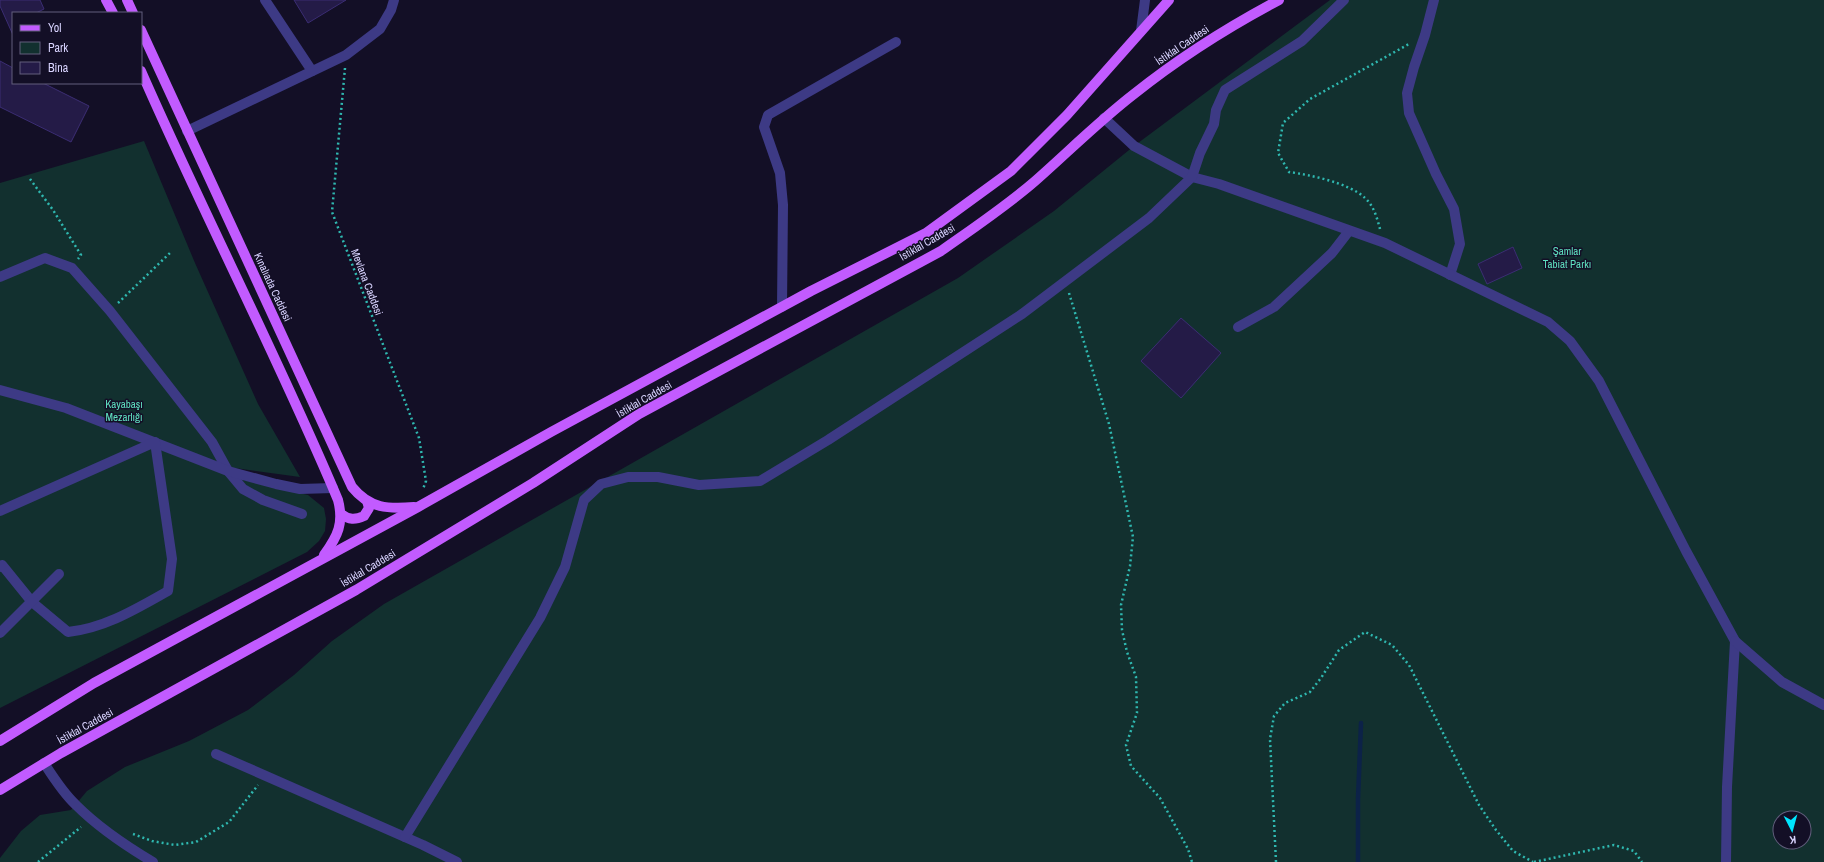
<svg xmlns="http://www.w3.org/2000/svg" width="1824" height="862" viewBox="0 0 1824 862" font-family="'Archivo Narrow',sans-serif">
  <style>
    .green { fill: #12302f; fill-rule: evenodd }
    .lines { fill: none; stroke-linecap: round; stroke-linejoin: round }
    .stream { stroke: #0c2248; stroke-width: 4.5 }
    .building { fill: #241b47; stroke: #3b2d73 }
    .path { stroke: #2fb8b0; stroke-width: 2.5; stroke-dasharray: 2 3; stroke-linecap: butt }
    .minor { stroke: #3d3a85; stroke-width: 10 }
    .major { stroke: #c25bff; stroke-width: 10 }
    .labels { text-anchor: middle; stroke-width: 3; stroke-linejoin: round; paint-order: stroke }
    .street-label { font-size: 11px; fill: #d9d4ff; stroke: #130f26 }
    .park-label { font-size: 11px; fill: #5fe0c0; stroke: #130f26 }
  </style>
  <rect width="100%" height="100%" fill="#130f26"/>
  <g class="green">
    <path d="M 1330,0 L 1824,0 L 1824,862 L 0,862 L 0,858 L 21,831 L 40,815 L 71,810 L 87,791 L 125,767 L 189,741 L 248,710 L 294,675 L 332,641 L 384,604 L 958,278 L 1054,211 L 1134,146 ZM 1780,818 L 1804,818 L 1804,842 L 1780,842 Z"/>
    <path d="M 144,141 L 195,263 L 258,404 L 300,477 L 235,468 L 243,480 L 308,495 L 324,508 L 326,519 L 325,531 L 319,541 L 307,552 L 0,708 L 0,183 Z"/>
  </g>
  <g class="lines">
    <path class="stream" d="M 1358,862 L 1358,799 L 1361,723"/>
  </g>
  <g class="building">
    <path d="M 0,0 L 40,0 L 44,9 L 36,13 L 13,13 L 13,35 L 0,6 Z"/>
    <path d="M 294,0 L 346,0 L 308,23 Z"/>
    <path d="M 0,61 L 13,68 L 13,83 L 43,83 L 89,106 L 71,142 L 0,107 Z"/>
    <path d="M 1513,247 L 1522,268 L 1487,284 L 1478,264 Z"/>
    <path d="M 1181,318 L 1221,353 L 1181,398 L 1141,361 Z"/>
  </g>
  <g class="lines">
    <g class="path">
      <path d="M 345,68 L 332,212 L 419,438 L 426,481 L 423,489"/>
      <path d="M 30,179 L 53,210 L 81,255 L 78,259"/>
      <path d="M 1380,229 C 1377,218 1374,206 1365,198 C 1349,183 1311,175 1289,172 L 1278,153 L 1283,123 L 1310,99 L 1409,44"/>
      <path d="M 1069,293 L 1109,424 L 1133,537 L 1130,566 L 1121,605 L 1122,630 L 1127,652 L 1136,677 L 1137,713 L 1126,745 L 1131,766 L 1160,798 L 1188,849 L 1192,862"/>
      <path d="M 118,303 L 171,252"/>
      <path d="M 133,834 L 152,841 L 175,845 L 196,842 L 229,822 L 258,785"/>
      <path d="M 38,862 L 81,827"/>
      <path d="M 1276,862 L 1270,739 L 1274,716 L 1285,703 L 1310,692 L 1321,678 L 1339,650 L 1365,632 L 1392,645 L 1409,665 L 1479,805 L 1496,830 L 1513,851 L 1533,862"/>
      <path d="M 1534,862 L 1614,845 L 1634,851 L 1642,862"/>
    </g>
    <g class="minor">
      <path d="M 265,0 L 312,71"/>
      <path d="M 1434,0 L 1425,35 L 1414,67 L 1407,93 L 1409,113 L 1436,174 L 1454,209 L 1460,244 L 1450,275"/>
      <path d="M 1141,31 L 1145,0"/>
      <path d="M 1104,118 L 1134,146 L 1192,177 L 1219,184 L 1385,243 L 1548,322 L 1570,341 L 1599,381 L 1686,551 L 1735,641 L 1727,787 L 1726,862"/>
      <path d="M 187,131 L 346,55 L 380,29 L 391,10 L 394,0"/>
      <path d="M 0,277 L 45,258 L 72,268 L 110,311 L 212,442 L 228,471 L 243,489 L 263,500 L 302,514"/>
      <path d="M 782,307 L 783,205 L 780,173 L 764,127 L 768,115 L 896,42"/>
      <path d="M 1238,327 L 1274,307 L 1332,253 L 1349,231"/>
      <path d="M 0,390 L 66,408 L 228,471 L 276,484 L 300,489 L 333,488"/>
      <path d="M 0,511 L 155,442 L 172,559 L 168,591 C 136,609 105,628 68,632 L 32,602 L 2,565 L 0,567"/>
      <path d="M 0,633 L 59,574"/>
      <path d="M 1735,641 L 1782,682 L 1824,705"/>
      <path d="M 216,754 L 423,845 L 457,862"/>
      <path d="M 44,763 C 53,777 63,793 76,805 C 98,827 126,846 153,862"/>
      <path d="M 405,837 L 540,618 L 565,567 L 584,500 L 601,484 L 628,477 L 658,477 L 699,485 L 760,481 L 828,440 L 1022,314 L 1149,218 L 1192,177 L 1200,153 L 1214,124 L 1216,110 L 1225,90 L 1302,41 L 1344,0"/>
    </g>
    <g class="major">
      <path d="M 106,0 L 113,13"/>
      <path d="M 127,0 L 133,13"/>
      <path d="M 141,30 L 352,487 C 370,509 388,509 414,507"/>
      <path d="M 141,71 C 204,215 277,355 338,500 C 344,523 338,536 324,555"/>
      <path d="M 341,514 C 349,520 355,520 364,516 L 369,508 L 367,501"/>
      <path d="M 0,741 L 94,683 L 418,507 L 551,432 L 811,291 L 926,233 L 1011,171 L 1067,115 L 1169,0"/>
      <path d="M 0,790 L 61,753 L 356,590 L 533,483 L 639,414 L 941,251 C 972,229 1005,207 1034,182 C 1067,153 1099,121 1134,94 C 1179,58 1228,27 1279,0"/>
    </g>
  </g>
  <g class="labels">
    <g class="street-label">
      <text transform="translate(1182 45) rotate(-34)" y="4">İstiklal Caddesi</text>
      <text transform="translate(927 242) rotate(-30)" y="4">İstiklal Caddesi</text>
      <text transform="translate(367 282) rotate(69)" y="4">Mevlana Caddesi</text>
      <text transform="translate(273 287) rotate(65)" y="4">Kınalıada Caddesi</text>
      <text transform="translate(644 399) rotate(-30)" y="4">İstiklal Caddesi</text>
      <text transform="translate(368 568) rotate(-31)" y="4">İstiklal Caddesi</text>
      <text transform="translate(85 726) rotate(-29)" y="4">İstiklal Caddesi</text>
    </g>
    <g class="park-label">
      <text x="1567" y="255">Şamlar<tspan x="1567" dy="13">Tabiat Parkı</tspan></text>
      <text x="124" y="408">Kayabaşı<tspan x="124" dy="13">Mezarlığı</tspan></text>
    </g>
  </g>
  <rect x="12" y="12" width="130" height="72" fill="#130f26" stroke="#625e7d"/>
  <rect x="20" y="25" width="20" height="6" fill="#c25bff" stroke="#625e7d"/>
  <text x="48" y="32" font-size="12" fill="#d9d4ff">Yol</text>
  <rect x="20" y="42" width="20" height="12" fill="#12302f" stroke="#625e7d"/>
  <text x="48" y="52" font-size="12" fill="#d9d4ff">Park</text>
  <rect x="20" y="62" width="20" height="12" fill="#241b47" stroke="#625e7d"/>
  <text x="48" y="72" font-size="12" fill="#d9d4ff">Bina</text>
  <g transform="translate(1792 830) rotate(174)"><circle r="19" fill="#130f26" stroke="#625e7d"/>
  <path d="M0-3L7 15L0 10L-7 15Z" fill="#00e5ff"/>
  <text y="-6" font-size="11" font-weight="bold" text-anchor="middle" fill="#d9d4ff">K</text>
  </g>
</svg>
